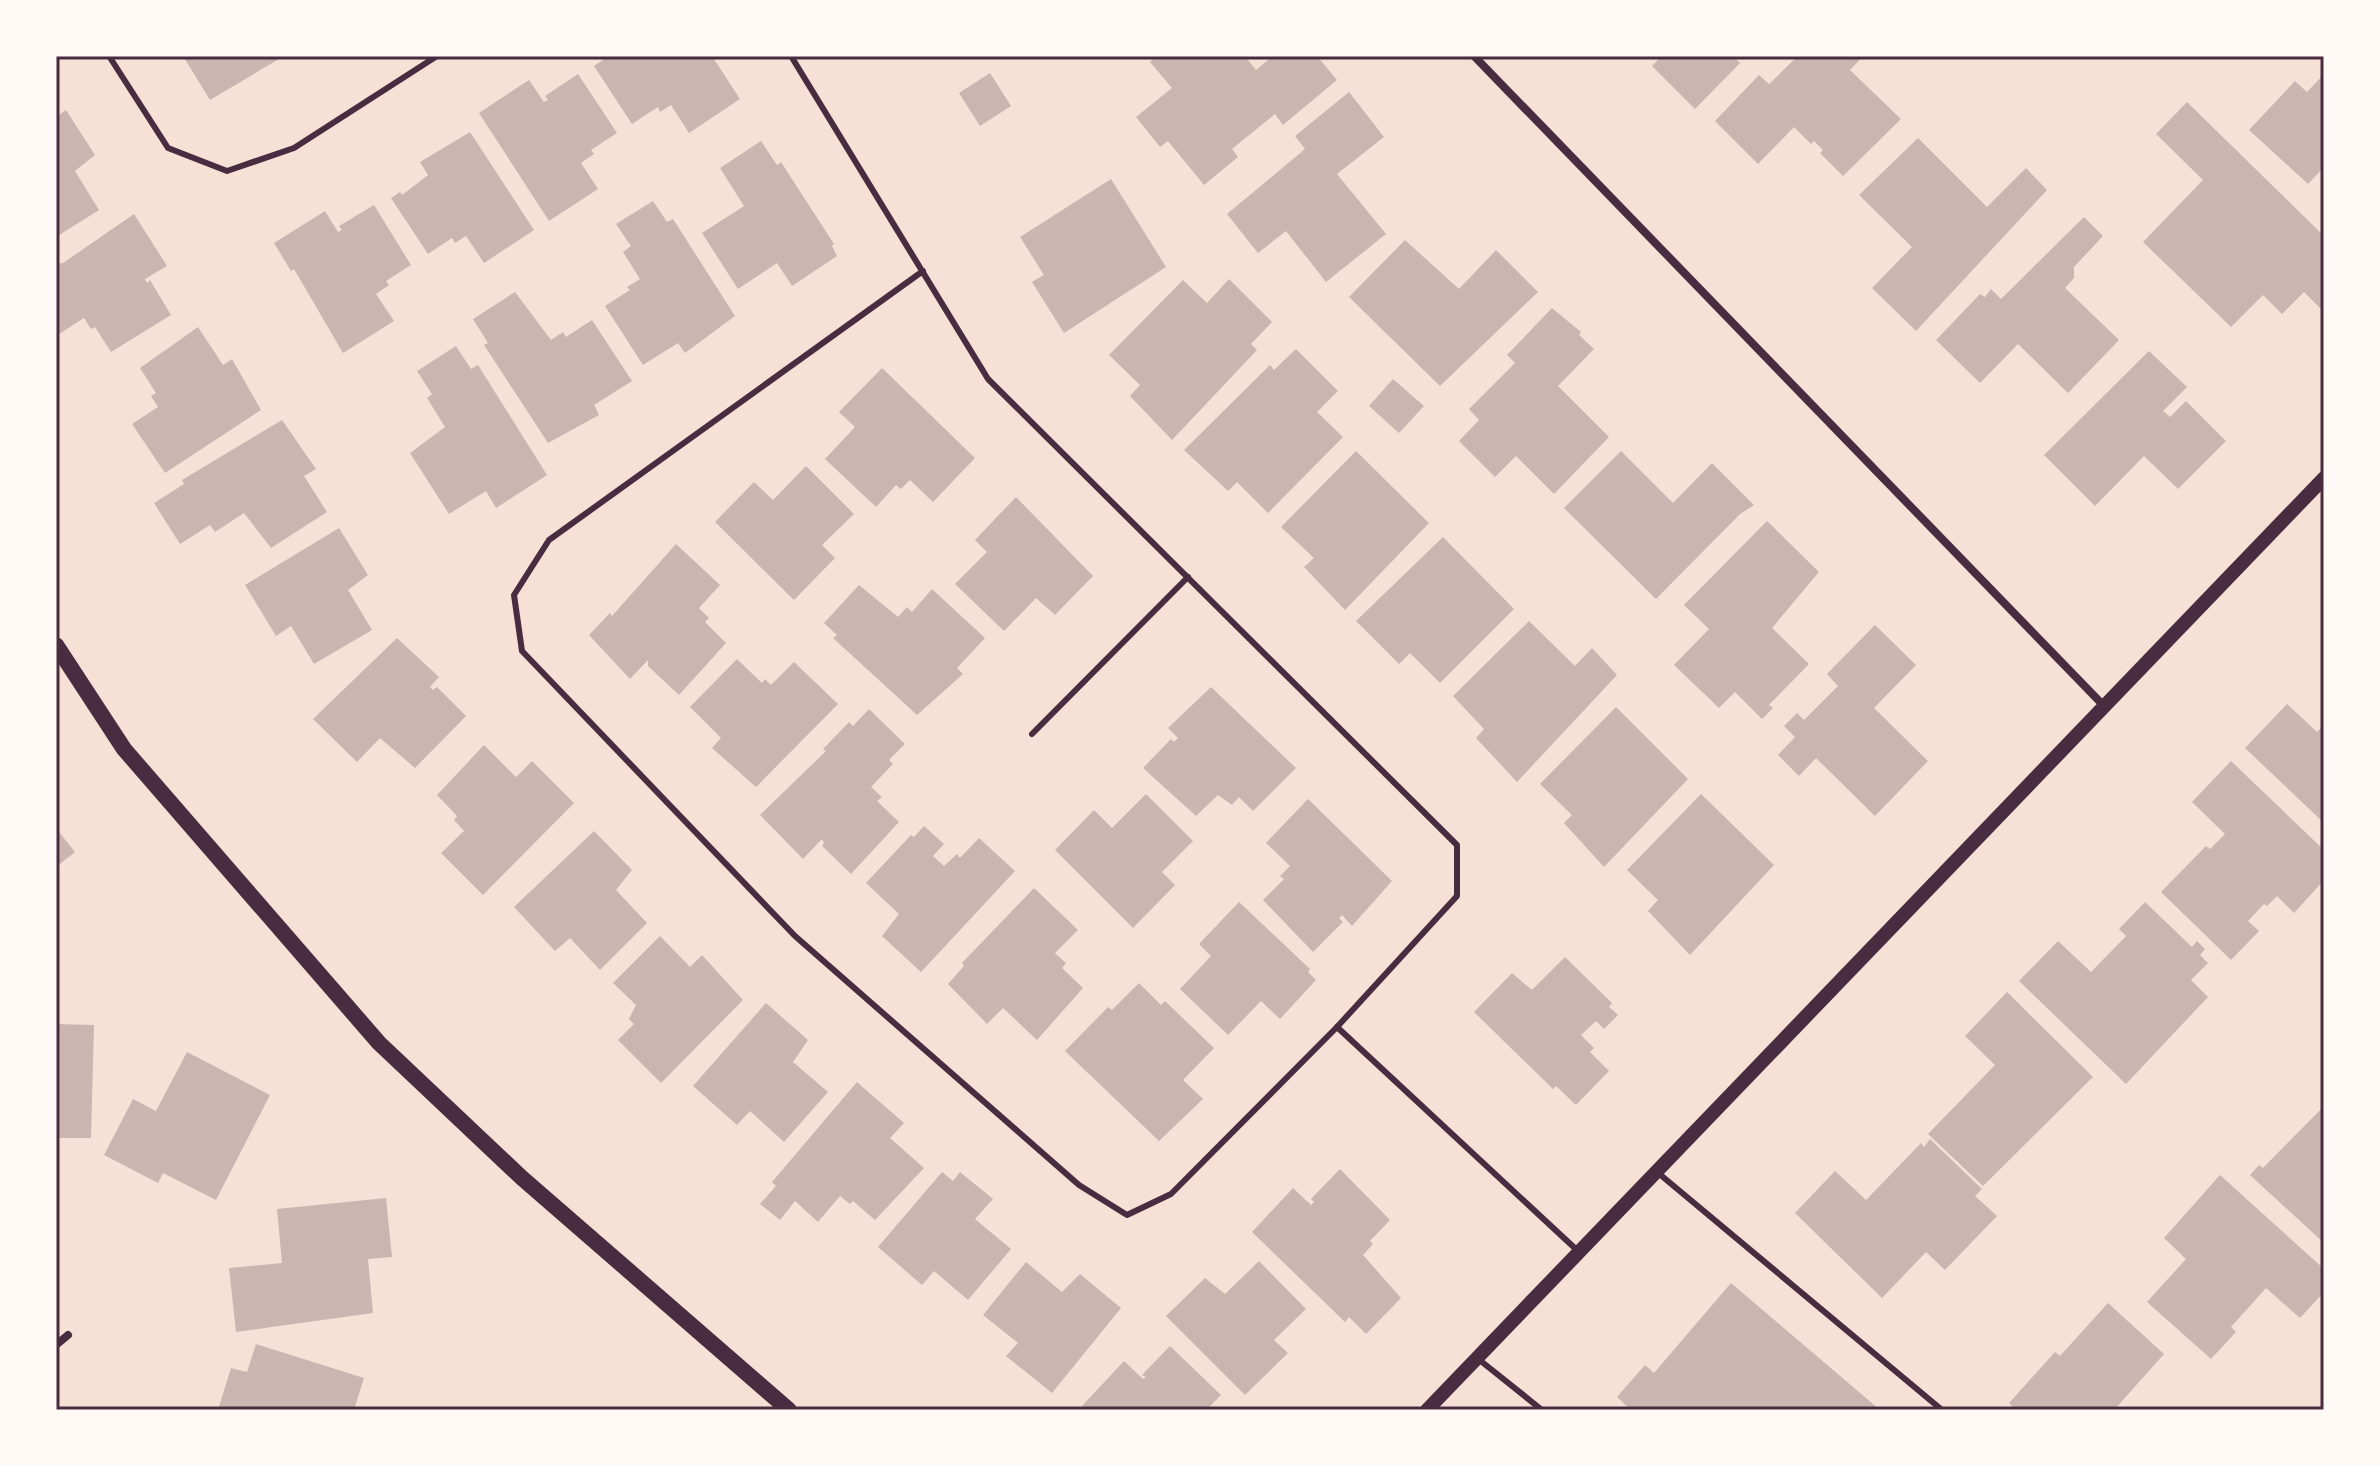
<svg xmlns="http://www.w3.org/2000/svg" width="2380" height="1466" viewBox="0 0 2380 1466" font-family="'Fira Sans',sans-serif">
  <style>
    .building { fill: #ccb4b1 }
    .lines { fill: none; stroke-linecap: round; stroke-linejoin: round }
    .service { stroke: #4a2c40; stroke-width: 6 }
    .minor { stroke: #4a2c40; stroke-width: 8 }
    .tertiary { stroke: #4a2c40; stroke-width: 14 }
    .secondary { stroke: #4a2c40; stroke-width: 16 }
    .neatline { fill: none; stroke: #4a2c40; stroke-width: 3 }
  </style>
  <rect width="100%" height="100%" fill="#f7e1d7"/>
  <g class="building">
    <path d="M 183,56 L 284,56 L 210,100 Z"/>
    <path d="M 609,56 L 712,56 L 740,99 L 689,133 L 671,105 L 660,112 L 658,107 L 632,124 L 594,66 Z"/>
    <path d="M 1157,56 L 1245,56 L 1256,70 L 1273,56 L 1317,56 L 1337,80 L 1283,125 L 1275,114 L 1232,149 L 1238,157 L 1204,185 L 1168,141 L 1160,147 L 1136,117 L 1172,88 L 1150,62 Z"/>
    <path d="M 1662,56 L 1733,56 L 1740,63 L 1695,109 L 1652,66 Z"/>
    <path d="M 1798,56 L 1863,56 L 1850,70 L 1901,119 L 1843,176 L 1820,153 L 1823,150 L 1814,141 L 1811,144 L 1794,127 L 1758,164 L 1715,121 L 1759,75 L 1769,84 Z"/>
    <path d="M 990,73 L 1011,106 L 980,126 L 959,93 Z"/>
    <path d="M 578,74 L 617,133 L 591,150 L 594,154 L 581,163 L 598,189 L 549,221 L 479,113 L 529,80 L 544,102 L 548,100 L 545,96 Z"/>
    <path d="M 2324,74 L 2324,167 L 2308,184 L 2249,130 L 2295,81 L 2307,92 Z"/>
    <path d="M 1349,92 L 1384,137 L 1337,174 L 1386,234 L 1326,282 L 1286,231 L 1258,253 L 1227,214 L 1305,149 L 1295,136 Z"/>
    <path d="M 2187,102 L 2324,236 L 2324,312 L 2304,292 L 2282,314 L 2263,295 L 2231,327 L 2143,242 L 2203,180 L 2156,134 Z"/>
    <path d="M 66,110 L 95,155 L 75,171 L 99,210 L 56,237 L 56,117 Z"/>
    <path d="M 470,132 L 534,230 L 484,263 L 466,236 L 455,243 L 452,238 L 428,254 L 391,198 L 400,192 L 402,195 L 428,175 L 420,162 Z"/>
    <path d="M 1918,138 L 1987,207 L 2026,168 L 2047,190 L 1916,331 L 1872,288 L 1912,247 L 1859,195 Z"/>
    <path d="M 761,141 L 777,165 L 781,162 L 834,244 L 832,246 L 837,256 L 792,286 L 777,263 L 738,289 L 702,233 L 744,206 L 720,168 Z"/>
    <path d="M 1111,179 L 1166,267 L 1064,333 L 1032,282 L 1044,275 L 1020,237 Z"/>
    <path d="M 653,201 L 667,222 L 673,219 L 735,316 L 685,353 L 678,343 L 643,365 L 605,306 L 630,290 L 627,287 L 640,279 L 623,252 L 631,246 L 616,224 Z"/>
    <path d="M 374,205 L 411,265 L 386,281 L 389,285 L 376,294 L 394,321 L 343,353 L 294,269 L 291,271 L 274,243 L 325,211 L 338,232 L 342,230 L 339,226 Z"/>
    <path d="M 134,214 L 167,266 L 145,279 L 147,283 L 150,280 L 171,315 L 111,352 L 95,327 L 91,329 L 84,318 L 56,336 L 56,264 L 63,263 Z"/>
    <path d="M 2084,217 L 2103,236 L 2074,267 L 2074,278 L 2065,288 L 2119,340 L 2068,393 L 2018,344 L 1980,383 L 1936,340 L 1980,294 L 1985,297 L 1991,289 L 2001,299 Z"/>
    <path d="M 1405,240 L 1459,289 L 1496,250 L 1538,292 L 1440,386 L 1349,297 Z"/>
    <path d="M 1229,279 L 1272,322 L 1251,344 L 1257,350 L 1172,440 L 1130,396 L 1140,385 L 1109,355 L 1183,280 L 1207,303 Z"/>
    <path d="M 515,292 L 551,340 L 563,332 L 566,337 L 592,320 L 632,381 L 594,405 L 592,400 L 599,415 L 548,443 L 484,345 L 488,343 L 473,319 Z"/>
    <path d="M 1552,308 L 1581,332 L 1579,335 L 1594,349 L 1558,386 L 1609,437 L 1554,494 L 1516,456 L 1495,477 L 1459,441 L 1479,420 L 1469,409 L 1515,363 L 1507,355 Z"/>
    <path d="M 198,327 L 223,365 L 232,359 L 261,410 L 165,473 L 132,424 L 158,407 L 151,396 L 156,393 L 140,368 Z"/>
    <path d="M 456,346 L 471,369 L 478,365 L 547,475 L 496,508 L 486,491 L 449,514 L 410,453 L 445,427 L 427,398 L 432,394 L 417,371 Z"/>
    <path d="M 1296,349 L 1338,391 L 1317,412 L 1343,437 L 1268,513 L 1237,482 L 1228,491 L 1184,450 L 1270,365 L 1274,370 Z"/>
    <path d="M 2149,351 L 2187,387 L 2163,411 L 2170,417 L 2186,401 L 2226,441 L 2178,489 L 2144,456 L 2095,506 L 2044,455 Z"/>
    <path d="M 882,368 L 975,458 L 933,502 L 910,480 L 901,489 L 896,485 L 876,507 L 825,459 L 855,427 L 839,412 Z"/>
    <path d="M 1393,379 L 1424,406 L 1399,433 L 1369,406 Z"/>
    <path d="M 282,420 L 316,469 L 304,476 L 327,512 L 271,548 L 244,513 L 215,532 L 210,525 L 180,544 L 154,503 L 184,484 L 182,480 Z"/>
    <path d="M 1356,451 L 1429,523 L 1345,610 L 1304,567 L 1314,558 L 1281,527 Z"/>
    <path d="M 1621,451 L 1673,503 L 1712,463 L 1754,505 L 1740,514 L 1656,599 L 1564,508 Z"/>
    <path d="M 806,466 L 854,514 L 822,545 L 835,558 L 794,600 L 715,522 L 754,482 L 773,500 Z"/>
    <path d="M 1016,497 L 1093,576 L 1055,615 L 1036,598 L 1004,631 L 955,584 L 987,552 L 975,540 Z"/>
    <path d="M 1767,521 L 1819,572 L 1772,628 L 1809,664 L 1769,705 L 1773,708 L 1762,719 L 1735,692 L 1719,708 L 1674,665 L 1709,629 L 1684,605 Z"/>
    <path d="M 339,528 L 368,575 L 348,590 L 372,630 L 314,664 L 291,626 L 276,636 L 245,585 Z"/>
    <path d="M 1443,537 L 1514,609 L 1440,683 L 1410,653 L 1399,664 L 1356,621 Z"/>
    <path d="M 676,544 L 720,585 L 699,608 L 709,618 L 705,622 L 726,643 L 679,695 L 648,666 L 648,660 L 630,679 L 589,635 L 610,613 L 612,616 Z"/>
    <path d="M 859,585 L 898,617 L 907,607 L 912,612 L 932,589 L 985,638 L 957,668 L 963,674 L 917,715 L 833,638 L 837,635 L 824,623 Z"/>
    <path d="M 1529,621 L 1575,666 L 1592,648 L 1617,675 L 1517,782 L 1476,738 L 1484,729 L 1453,696 Z"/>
    <path d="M 1875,625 L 1916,665 L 1874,708 L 1928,761 L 1875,816 L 1816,758 L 1799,776 L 1778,755 L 1795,737 L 1784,726 L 1797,713 L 1804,720 L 1838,686 L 1827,674 Z"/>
    <path d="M 397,638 L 439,677 L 430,687 L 433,690 L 437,687 L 466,716 L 415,768 L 380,738 L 357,762 L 313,719 Z"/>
    <path d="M 737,659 L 762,683 L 765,679 L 771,685 L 794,662 L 838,704 L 756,787 L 712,748 L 721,738 L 690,707 Z"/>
    <path d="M 1211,687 L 1296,768 L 1253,811 L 1239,797 L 1232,805 L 1218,795 L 1196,816 L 1143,768 L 1171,739 L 1174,742 L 1178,738 L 1168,728 Z"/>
    <path d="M 2287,704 L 2317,732 L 2324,724 L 2324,823 L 2245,748 Z"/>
    <path d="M 1616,707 L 1688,779 L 1604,867 L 1564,823 L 1572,815 L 1540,784 Z"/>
    <path d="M 869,709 L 905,744 L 889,760 L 893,764 L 871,787 L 882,797 L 877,801 L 899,822 L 851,874 L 822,846 L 824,843 L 822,839 L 803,859 L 760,815 L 826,751 L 823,749 L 849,722 L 853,726 Z"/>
    <path d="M 484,745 L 516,777 L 532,761 L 574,803 L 483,895 L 441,853 L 464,831 L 454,820 L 457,816 L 437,795 Z"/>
    <path d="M 2231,761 L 2324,850 L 2324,880 L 2294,913 L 2277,896 L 2267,906 L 2264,904 L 2248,921 L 2259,931 L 2231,960 L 2161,892 L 2206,846 L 2210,849 L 2225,834 L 2192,802 Z"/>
    <path d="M 1146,794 L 1193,841 L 1162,872 L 1175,885 L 1133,928 L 1055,850 L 1094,810 L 1112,828 Z"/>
    <path d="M 1701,794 L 1774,865 L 1690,955 L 1648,911 L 1658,900 L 1627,870 Z"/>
    <path d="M 1308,799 L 1392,881 L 1352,926 L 1342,915 L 1339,918 L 1343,922 L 1313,952 L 1263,900 L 1284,879 L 1280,876 L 1290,866 L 1266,843 Z"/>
    <path d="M 924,826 L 944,844 L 933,856 L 944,866 L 957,854 L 960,858 L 979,838 L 1015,871 L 921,972 L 882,936 L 899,914 L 866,883 L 911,835 L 914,837 Z"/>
    <path d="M 56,828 L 75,852 L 56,867 Z"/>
    <path d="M 594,831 L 632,870 L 616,890 L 647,923 L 600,970 L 570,938 L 555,951 L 514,907 Z"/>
    <path d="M 1034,888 L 1078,930 L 1055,953 L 1066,963 L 1062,968 L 1083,988 L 1037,1040 L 1003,1008 L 987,1024 L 948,984 L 964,966 L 962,963 Z"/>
    <path d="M 1239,902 L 1310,969 L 1308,972 L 1316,980 L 1280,1019 L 1261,1001 L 1228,1035 L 1180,989 L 1211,956 L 1199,944 Z"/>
    <path d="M 2145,902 L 2192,947 L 2197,941 L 2205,949 L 2200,955 L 2208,963 L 2191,980 L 2208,997 L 2126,1084 L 2019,981 L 2058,941 L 2091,972 L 2126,936 L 2119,929 Z"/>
    <path d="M 660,936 L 690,967 L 702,955 L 743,1000 L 661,1083 L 618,1040 L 634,1024 L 629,1019 L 636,1005 L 613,983 Z"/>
    <path d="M 1565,957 L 1612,1003 L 1609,1007 L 1618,1015 L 1604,1029 L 1596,1021 L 1581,1035 L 1594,1048 L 1590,1052 L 1609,1071 L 1576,1105 L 1556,1086 L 1553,1089 L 1474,1012 L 1512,973 L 1532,990 Z"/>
    <path d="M 1139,983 L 1161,1005 L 1165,1001 L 1214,1048 L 1183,1080 L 1203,1099 L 1159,1141 L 1065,1051 L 1108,1007 L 1112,1010 Z"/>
    <path d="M 2007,992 L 2093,1077 L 1983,1186 L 1928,1134 L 1995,1065 L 1965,1036 Z"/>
    <path d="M 766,1003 L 808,1040 L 793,1062 L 828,1092 L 784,1142 L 750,1111 L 737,1125 L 693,1086 Z"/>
    <path d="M 56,1024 L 94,1025 L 91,1138 L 56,1138 Z"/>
    <path d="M 187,1052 L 270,1095 L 216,1200 L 163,1173 L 158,1183 L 104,1155 L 133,1099 L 156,1111 Z"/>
    <path d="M 857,1082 L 904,1123 L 890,1138 L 924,1168 L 875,1220 L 853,1201 L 850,1204 L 840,1196 L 818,1222 L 795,1201 L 780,1220 L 760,1204 L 776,1186 L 772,1182 Z"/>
    <path d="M 2324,1106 L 2324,1243 L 2250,1175 L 2259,1165 L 2263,1168 Z"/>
    <path d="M 1930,1139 L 1982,1189 L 1975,1196 L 1997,1216 L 1945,1270 L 1926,1252 L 1882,1298 L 1795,1213 L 1835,1171 L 1866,1200 L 1921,1143 L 1924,1147 Z"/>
    <path d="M 1340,1169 L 1390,1220 L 1370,1241 L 1373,1244 L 1363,1255 L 1401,1298 L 1366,1334 L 1349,1317 L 1345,1322 L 1252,1232 L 1293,1188 L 1311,1205 L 1314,1202 L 1311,1199 Z"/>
    <path d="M 942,1172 L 953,1181 L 960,1172 L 993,1199 L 975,1219 L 1011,1249 L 968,1300 L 934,1271 L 922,1285 L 878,1247 Z"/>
    <path d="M 2220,1175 L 2324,1269 L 2324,1292 L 2300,1318 L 2266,1288 L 2231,1327 L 2236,1332 L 2211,1359 L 2147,1302 L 2186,1259 L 2164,1238 Z"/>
    <path d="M 386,1198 L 392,1257 L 368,1259 L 373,1313 L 236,1332 L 229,1268 L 282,1263 L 277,1209 Z"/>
    <path d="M 1259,1261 L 1306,1309 L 1274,1340 L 1288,1353 L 1245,1395 L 1166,1316 L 1205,1278 L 1225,1294 Z"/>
    <path d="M 1026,1262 L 1062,1292 L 1080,1274 L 1121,1308 L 1052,1393 L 1006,1356 L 1018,1343 L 983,1315 Z"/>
    <path d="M 1731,1283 L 1880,1410 L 1631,1410 L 1617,1397 L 1645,1365 L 1654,1373 Z"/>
    <path d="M 2108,1303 L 2164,1354 L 2114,1410 L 2016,1410 L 2009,1403 L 2055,1352 L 2060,1356 Z"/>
    <path d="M 256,1344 L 364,1378 L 354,1410 L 218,1410 L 231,1368 L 247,1372 Z"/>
    <path d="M 1170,1346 L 1221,1395 L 1206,1410 L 1086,1410 L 1082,1406 L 1124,1361 L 1143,1379 L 1146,1377 L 1142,1375 Z"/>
  </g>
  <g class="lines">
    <g class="service">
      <path d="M 109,56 L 168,148 L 227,171 L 294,148 L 437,56"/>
      <path d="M 791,56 L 988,379 L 1457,845 L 1457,896 L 1337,1027 L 1171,1194 L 1127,1215 L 1079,1185 L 795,936 L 522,651 L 514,595 L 549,540 L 923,271"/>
      <path d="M 1032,734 L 1188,577"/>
      <path d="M 1337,1027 L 1579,1252"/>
      <path d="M 1657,1172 L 1942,1410"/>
      <path d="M 1477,1358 L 1542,1410"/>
    </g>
    <g class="minor">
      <path d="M 1474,56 L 2105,707"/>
      <path d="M 56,1345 L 68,1335"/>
    </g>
    <path class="tertiary" d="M 1427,1410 L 2324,478"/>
    <path class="secondary" d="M 56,645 L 124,749 L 379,1043 L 522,1178 L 789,1410"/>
  </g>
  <rect width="2380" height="1466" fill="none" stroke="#fffaf5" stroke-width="116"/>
  <rect x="58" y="58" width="2264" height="1350" class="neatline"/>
</svg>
